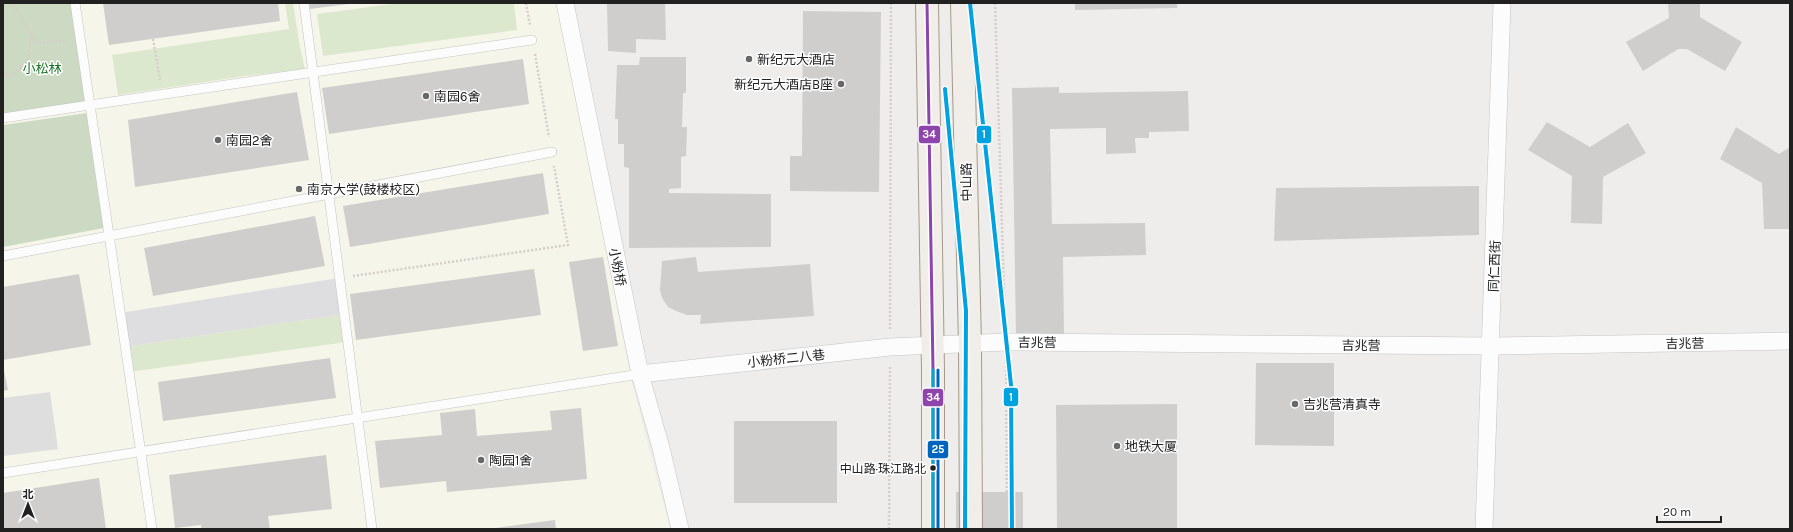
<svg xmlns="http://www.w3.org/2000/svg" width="1793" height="532" viewBox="0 0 1793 532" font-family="Karla,'Noto Sans SC',sans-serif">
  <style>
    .education { fill: #f6f5e9 }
    .grass { fill: #dce8ce }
    .forest { fill: #ccdac4 }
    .parking { fill: #dfdede }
    .plaza { fill: #dedde0 }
    .building { fill: #d0cecc }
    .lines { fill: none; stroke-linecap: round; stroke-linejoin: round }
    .lane-casing { stroke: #c5c4c3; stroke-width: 10 }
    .street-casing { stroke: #c5c4c3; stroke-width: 18 }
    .primary-casing { stroke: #a39a8a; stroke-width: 24 }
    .path { stroke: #d6ccca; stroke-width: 2.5; stroke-dasharray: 2 2; stroke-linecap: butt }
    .lane { stroke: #fdfcfc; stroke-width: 9 }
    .street { stroke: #fdfcfc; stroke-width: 17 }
    .primary { stroke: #f1ede8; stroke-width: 22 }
    .bus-1-casing { stroke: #fff; stroke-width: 6 }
    .bus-2-casing { stroke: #fff; stroke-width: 6 }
    .bus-3-casing { stroke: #fff; stroke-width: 6 }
    .bus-1 { stroke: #8e44ad; stroke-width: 3 }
    .bus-2 { stroke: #00a9ce; stroke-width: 3 }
    .bus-3 { stroke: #0065bd; stroke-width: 3 }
    .metro-1-casing { stroke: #fff; stroke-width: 7 }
    .metro-1 { stroke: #00a2df; stroke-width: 4 }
    .poi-dot { fill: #696868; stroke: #fff; stroke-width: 1.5 }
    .bus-dot { fill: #212121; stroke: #fff; stroke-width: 1.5 }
    .labels { text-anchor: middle; stroke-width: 3; stroke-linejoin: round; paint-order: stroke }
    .bus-label { font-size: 12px; fill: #212121; stroke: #fff; text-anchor: end }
    .poi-label { font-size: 13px; fill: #212121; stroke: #fff; text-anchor: start }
    .park-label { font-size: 13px; fill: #1a7522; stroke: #fff }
    .street-label { font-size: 13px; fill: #212121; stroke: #fff }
    .line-badge { stroke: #fff; stroke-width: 1.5 }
    .badge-label { font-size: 11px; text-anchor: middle; font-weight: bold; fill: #fff }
  </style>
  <rect width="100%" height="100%" fill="#efedeb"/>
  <path class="education" d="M 3,3 L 559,3 L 630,375 L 670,529 L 3,529 Z"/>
  <g class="grass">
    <path d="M 285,3 L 293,3 L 300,47 L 305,69 L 245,76 L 118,95 L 112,55 L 289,29 Z"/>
    <path d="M 399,3 L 514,3 L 517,30 L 323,56 L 317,14 Z"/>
    <path d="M 344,314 L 347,342 L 129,372 L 125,347 Z"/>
  </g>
  <g class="forest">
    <path d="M 3,3 L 72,3 L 86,101 L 3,114 Z"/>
    <path d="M 87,113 L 104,228 L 3,247 L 3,125 Z"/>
  </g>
  <path class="parking" d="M 50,392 L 58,449 L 3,456 L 3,398 Z"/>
  <path class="plaza" d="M 339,278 L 344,314 L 125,347 L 120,313 Z"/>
  <g class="building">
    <path d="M 103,3 L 278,3 L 280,21 L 109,45 Z"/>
    <path d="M 309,3 L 349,3 L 349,4 L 310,9 Z"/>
    <path d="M 607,3 L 665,3 L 666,40 L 636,39 L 636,53 L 608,51 Z"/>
    <path d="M 1075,3 L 1177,3 L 1177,8 L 1075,10 Z"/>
    <path d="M 1668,3 L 1700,3 L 1700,17 L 1742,42 L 1725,71 L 1687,49 L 1678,49 L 1643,71 L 1626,42 L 1669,18 Z"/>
    <path d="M 803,11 L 881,12 L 879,192 L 790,191 L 790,156 L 802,156 Z"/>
    <path d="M 640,57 L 686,57 L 686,93 L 683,93 L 682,127 L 687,127 L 686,156 L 681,157 L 681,188 L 669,189 L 669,193 L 771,194 L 771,247 L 629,248 L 629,168 L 624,167 L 624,144 L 618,144 L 618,119 L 615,119 L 617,65 L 639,65 Z"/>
    <path d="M 523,59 L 529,104 L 329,134 L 322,88 Z"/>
    <path d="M 1059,87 L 1059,93 L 1188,91 L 1189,131 L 1149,132 L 1149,138 L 1135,138 L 1136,153 L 1106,154 L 1106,128 L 1050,129 L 1052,224 L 1145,223 L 1146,255 L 1063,257 L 1064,334 L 1016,335 L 1012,88 Z"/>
    <path d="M 297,92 L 309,160 L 135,187 L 128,120 Z"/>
    <path d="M 1547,122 L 1590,147 L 1628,123 L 1646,153 L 1603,177 L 1602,224 L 1571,223 L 1572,176 L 1528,150 Z"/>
    <path d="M 1736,127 L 1779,154 L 1790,147 L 1790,229 L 1764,229 L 1762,183 L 1720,159 Z"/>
    <path d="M 543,173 L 549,214 L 350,247 L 343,206 Z"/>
    <path d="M 1479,186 L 1479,235 L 1274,241 L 1276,188 Z"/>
    <path d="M 315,216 L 325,266 L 153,296 L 144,248 Z"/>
    <path d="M 603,257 L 618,346 L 583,351 L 569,262 Z"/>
    <path d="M 696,257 L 698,272 L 810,264 L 814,316 L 700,324 L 701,315 L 687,315 L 676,311 L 668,307 L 662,298 L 660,290 L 662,261 Z"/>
    <path d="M 534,269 L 541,315 L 356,340 L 350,294 Z"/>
    <path d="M 79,274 L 91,345 L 3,360 L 3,287 Z"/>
    <path d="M 330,358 L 336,398 L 163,421 L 158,382 Z"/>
    <path d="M 1256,363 L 1334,363 L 1334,446 L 1255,445 Z"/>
    <path d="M 3,365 L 8,390 L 3,391 Z"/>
    <path d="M 1177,404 L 1177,529 L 1057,529 L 1056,405 Z"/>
    <path d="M 581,408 L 587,479 L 447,492 L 446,481 L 380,488 L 375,441 L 442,435 L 440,413 L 475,409 L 477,436 L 552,430 L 550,411 Z"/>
    <rect x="734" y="421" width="103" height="82"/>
    <path d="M 326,455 L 332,509 L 268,516 L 270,529 L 201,529 L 201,525 L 175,528 L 169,475 Z"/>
    <path d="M 99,478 L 106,529 L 3,529 L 3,493 Z"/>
    <rect x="956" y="492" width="67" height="37"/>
    <path d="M 555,520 L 556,529 L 496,529 L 496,528 Z"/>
  </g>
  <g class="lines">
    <defs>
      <g id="lane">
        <path d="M 75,3 L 90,105 L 532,40"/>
        <path d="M 304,3 L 372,529"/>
        <path d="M 3,118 L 90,105 L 152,529"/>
        <path d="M 3,256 L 552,152"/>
        <path d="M 3,473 L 640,374"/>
      </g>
      <g id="street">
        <path d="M 565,3 L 640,374 L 661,448 L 680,529"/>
        <path d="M 640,374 L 890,347 L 1006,342 L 1491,346 L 1790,341"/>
        <path d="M 1484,529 L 1502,3"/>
      </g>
      <g id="primary">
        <path d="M 927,3 L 933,370 L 933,529"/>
        <path d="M 962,3 L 970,344 L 971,529"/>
      </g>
    </defs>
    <use href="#lane" class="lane-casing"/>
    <use href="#street" class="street-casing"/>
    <use href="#primary" class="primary-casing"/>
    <g class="path">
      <path d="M 9,3 L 17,10 L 36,43 L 66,41"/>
      <path d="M 526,3 L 530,25"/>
      <path d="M 995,3 L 1005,323"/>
      <path d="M 153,39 L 160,80"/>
      <path d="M 535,54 L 549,137"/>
      <path d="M 3,74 L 13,76 L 28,59 L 31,37"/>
      <path d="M 353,276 L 568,245 L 554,166"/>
      <path d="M 890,329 L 891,3"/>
      <path d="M 1006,362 L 1007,529"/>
      <path d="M 889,529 L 890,366"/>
    </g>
    <use href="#lane" class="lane"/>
    <use href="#street" class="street"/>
    <use href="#primary" class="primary"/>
    <defs>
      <path id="bus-1" d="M 927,3 L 933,370 L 933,529"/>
      <path id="bus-2" d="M 933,370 L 933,529"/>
      <path id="bus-3" d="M 938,370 L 938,529"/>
    </defs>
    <use href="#bus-1" class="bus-1-casing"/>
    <use href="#bus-2" class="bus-2-casing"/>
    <use href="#bus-3" class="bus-3-casing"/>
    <use href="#bus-1" class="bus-1"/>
    <use href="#bus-2" class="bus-2"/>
    <use href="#bus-3" class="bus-3"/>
    <defs>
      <g id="metro-1">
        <path d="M 970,3 L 1011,385 L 1012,529"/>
        <path d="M 945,89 L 966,311 L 965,529"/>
      </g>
    </defs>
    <use href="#metro-1" class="metro-1-casing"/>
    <use href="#metro-1" class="metro-1"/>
  </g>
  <g class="poi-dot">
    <circle cx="749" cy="59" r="4"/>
    <circle cx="841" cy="84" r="4"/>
    <circle cx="426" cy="96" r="4"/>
    <circle cx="218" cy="140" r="4"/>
    <circle cx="299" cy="189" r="4"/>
    <circle cx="1295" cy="404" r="4"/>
    <circle cx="1117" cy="446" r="4"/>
    <circle cx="481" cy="460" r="4"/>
  </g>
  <circle class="bus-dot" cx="933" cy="468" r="3.5"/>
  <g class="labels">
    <g class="bus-label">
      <text x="926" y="473">中山路·珠江路北</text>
    </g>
    <g class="poi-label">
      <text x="757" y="64">新纪元大酒店</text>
      <text x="833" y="89" text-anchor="end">新纪元大酒店B座</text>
      <text x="434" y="101">南园6舍</text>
      <text x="226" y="145">南园2舍</text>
      <text x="307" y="194">南京大学(鼓楼校区)</text>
      <text x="1303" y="409">吉兆营清真寺</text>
      <text x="1125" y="451">地铁大厦</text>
      <text x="489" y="465">陶园1舍</text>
    </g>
    <g class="park-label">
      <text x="42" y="73">小松林</text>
    </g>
    <g class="street-label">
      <text transform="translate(966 182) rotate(-91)" y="5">中山路</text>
      <text transform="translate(1494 266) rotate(-88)" y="5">同仁西街</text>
      <text transform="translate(618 267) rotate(79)" y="5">小粉桥</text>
      <text transform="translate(1037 342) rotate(1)" y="5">吉兆营</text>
      <text transform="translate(1685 343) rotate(-1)" y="5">吉兆营</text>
      <text transform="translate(1361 345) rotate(1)" y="5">吉兆营</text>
      <text transform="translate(786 358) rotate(-6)" y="5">小粉桥二八巷</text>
    </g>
  </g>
  <g class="line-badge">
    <rect x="976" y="125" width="16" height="19" rx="4" fill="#00a2df"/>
    <rect x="918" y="125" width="23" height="19" rx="4" fill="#8e44ad"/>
    <rect x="1003" y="387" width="16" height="20" rx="4" fill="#00a2df"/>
    <rect x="922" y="388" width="22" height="19" rx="4" fill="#8e44ad"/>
    <rect x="927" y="440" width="22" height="19" rx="4" fill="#0065bd"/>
  </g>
  <g class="badge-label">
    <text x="984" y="138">1</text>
    <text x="929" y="138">34</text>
    <text x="1011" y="401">1</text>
    <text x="933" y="401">34</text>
    <text x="938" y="453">25</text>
  </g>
  <rect width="1793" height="532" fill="none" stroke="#212121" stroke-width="8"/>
  <g transform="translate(28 504)" stroke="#ffffff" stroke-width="3" paint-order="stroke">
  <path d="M0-3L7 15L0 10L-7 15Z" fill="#212121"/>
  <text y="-6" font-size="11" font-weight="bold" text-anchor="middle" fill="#212121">北</text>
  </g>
  <path d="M1657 516v6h64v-6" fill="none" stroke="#212121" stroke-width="2"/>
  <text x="1663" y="516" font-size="12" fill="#212121" stroke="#ffffff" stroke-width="3" paint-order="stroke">20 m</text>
</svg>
